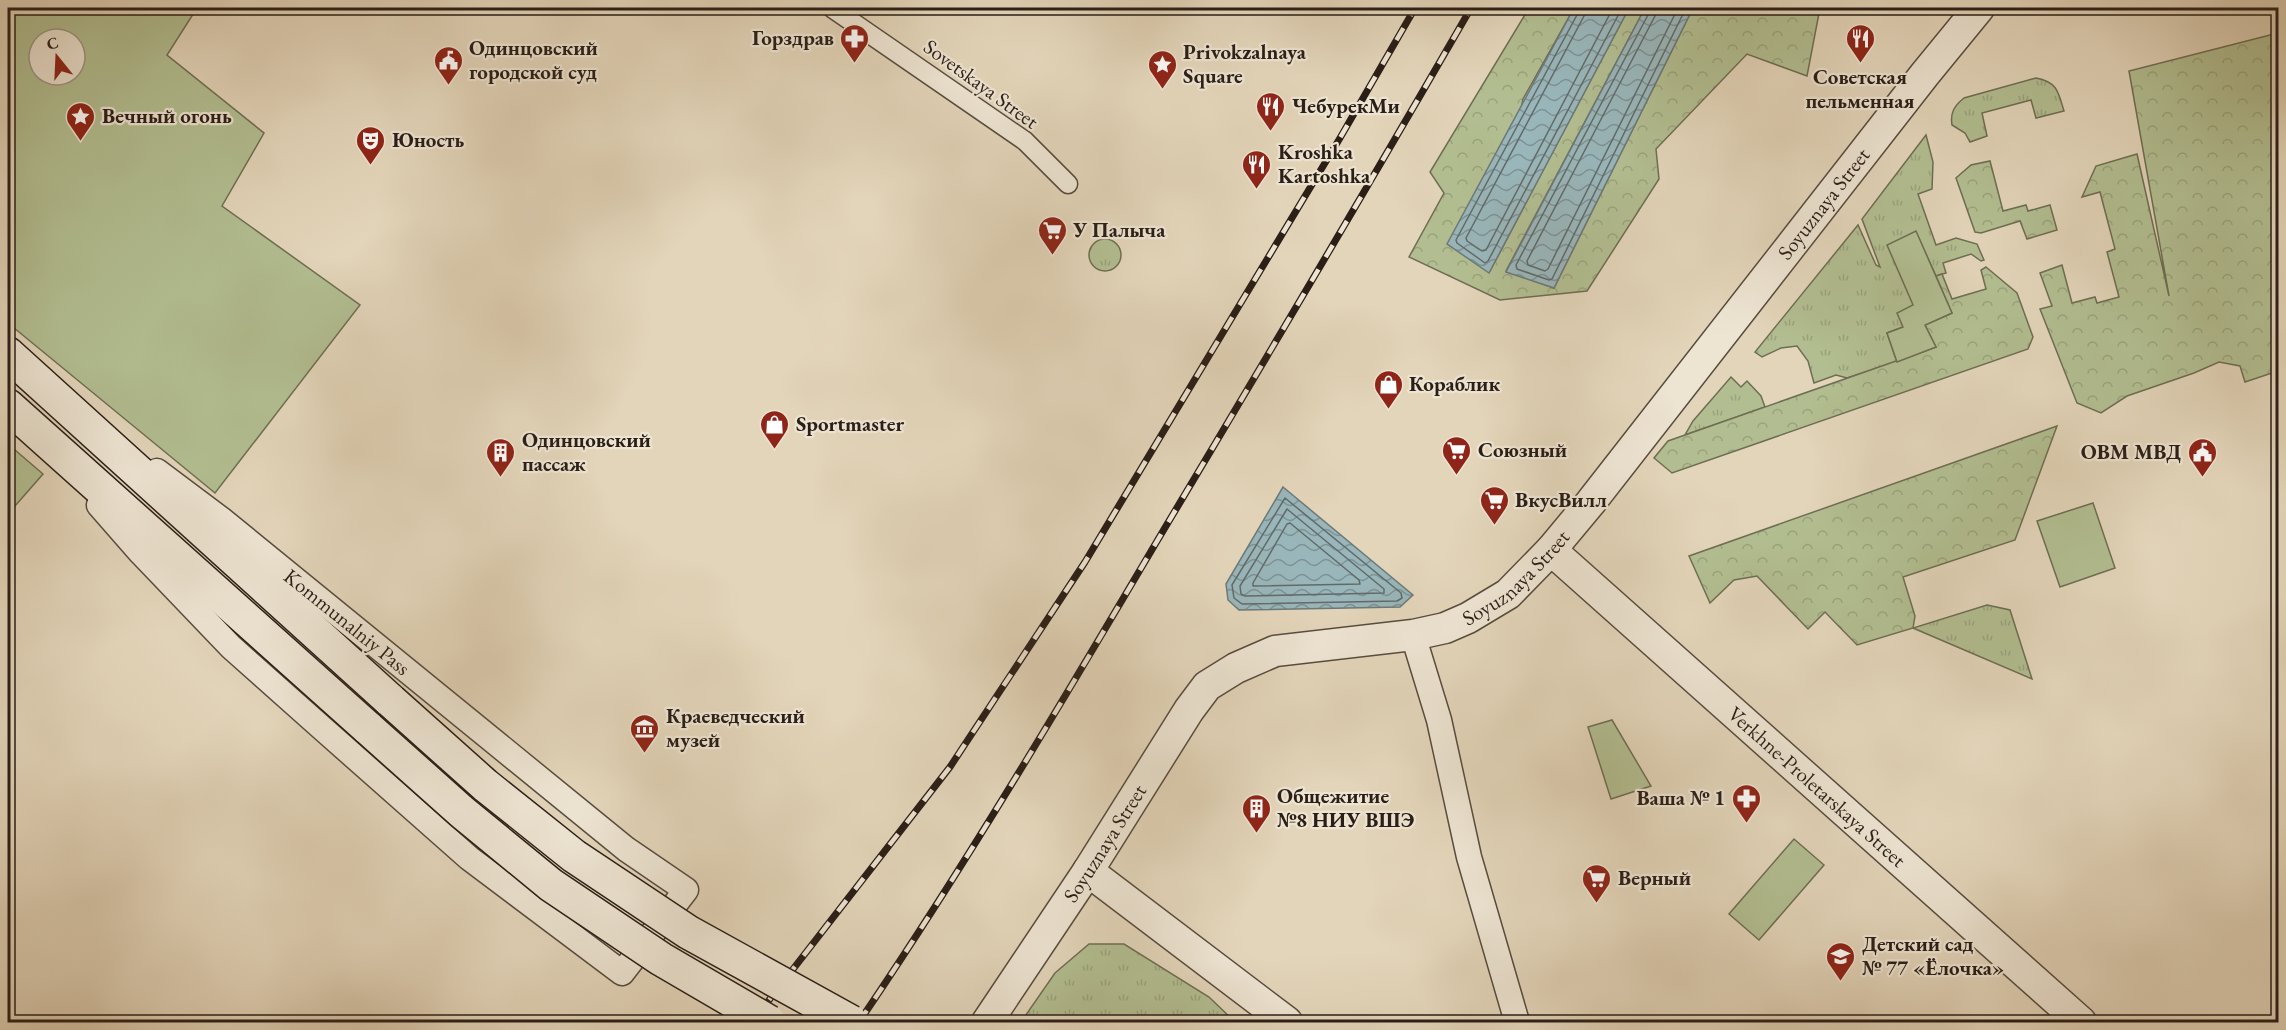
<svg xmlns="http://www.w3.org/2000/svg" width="2286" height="1030" viewBox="0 0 2286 1030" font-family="'EB Garamond',serif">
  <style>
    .grass { fill: url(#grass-tufts); stroke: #6e6e54; stroke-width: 1.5 }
    .forest { fill: url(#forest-crowns); stroke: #6e6e54; stroke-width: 1.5 }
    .park { fill: #b2be91; stroke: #6e6e54; stroke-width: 1.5; fill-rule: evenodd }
    .water { fill: url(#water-waves); stroke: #6d7979; stroke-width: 1.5 }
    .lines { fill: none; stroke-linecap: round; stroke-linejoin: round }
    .shore { stroke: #626a68; stroke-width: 1.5 }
    .pedestrian-casing { stroke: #584c40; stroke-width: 21 }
    .minor-casing { stroke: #584c40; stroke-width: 27 }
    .tertiary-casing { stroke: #584c40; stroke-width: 33 }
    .secondary-casing { stroke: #2a1e17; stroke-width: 36 }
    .pedestrian { stroke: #ede4d2; stroke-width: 18 }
    .minor { stroke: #ede4d2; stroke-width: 24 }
    .tertiary { stroke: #ede4d2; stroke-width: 30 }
    .secondary { stroke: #ede4d2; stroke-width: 33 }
    .rail-casing { stroke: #2a1e17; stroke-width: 7 }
    .rail { stroke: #ede4d2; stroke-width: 4.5; stroke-dasharray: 14; stroke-linecap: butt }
    .secondary-bridge-casing { stroke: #2a1e17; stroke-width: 36; stroke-linecap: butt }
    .secondary-bridge { stroke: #ede4d2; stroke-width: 33 }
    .labels { text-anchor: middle; stroke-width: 4.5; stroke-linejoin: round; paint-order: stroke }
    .poi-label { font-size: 21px; font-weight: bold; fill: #2a1e17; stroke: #ede4d2; text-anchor: start }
    .street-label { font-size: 21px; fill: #2a1e17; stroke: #ede4d2 }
  </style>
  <defs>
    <pattern id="grass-tufts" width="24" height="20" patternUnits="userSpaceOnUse" patternTransform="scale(1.5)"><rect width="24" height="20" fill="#b2be91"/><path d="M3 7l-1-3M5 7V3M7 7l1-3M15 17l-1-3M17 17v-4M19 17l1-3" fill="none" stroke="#99a37c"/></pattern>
    <pattern id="forest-crowns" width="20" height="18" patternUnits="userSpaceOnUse" patternTransform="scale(1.5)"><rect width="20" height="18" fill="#b2be91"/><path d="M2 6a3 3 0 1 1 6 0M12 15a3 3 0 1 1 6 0" fill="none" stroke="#99a37c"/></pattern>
    <pattern id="water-waves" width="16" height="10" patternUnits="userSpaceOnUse" patternTransform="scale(1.5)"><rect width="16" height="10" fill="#99b6ba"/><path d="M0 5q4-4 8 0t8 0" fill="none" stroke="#7d9396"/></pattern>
  </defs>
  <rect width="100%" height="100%" fill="#e3d5ba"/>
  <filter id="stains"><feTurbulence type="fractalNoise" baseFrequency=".00333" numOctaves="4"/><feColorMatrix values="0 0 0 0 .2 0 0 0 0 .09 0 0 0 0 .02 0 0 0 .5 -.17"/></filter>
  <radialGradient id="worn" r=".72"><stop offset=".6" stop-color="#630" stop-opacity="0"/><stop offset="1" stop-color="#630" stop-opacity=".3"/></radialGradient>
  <g class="grass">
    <path d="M 2036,78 C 2057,82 2058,91 2064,111 L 2036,118 L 2031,100 L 1982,113 L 1987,136 L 1970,142 L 1965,133 L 1952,125 C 1950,113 1954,106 1964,98 Z"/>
    <path d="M 1926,135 L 1933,162 L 1932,189 L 1918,194 L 1936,245 L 1956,238 L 1977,244 L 1984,260 L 1981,261 L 1971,254 L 1943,263 L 1946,273 L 1936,276 L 1916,232 L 1913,305 L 1903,327 L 1887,333 L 1897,362 L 1847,378 L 1836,375 L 1814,383 L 1808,361 L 1797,346 L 1781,348 L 1762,357 L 1755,352 L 1858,225 L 1876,265 L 1880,267 L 1862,219 Z"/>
    <circle cx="1105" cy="255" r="16"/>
    <path d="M 1731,377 L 1741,387 L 1747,381 L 1761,396 L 1765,407 L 1685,435 L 1693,421 Z"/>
    <path d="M 1987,605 L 2010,610 L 2032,679 L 1913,628 Z"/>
    <path d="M 1089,944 L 1124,944 L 1209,997 L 1235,1022 L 1021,1022 L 1055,973 Z"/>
  </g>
  <g class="forest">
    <path d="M 1529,8 L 1574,8 L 1523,99 L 1489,273 L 1629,8 L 1645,8 L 1506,271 L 1554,288 L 1693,8 L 1820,8 L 1807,76 L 1747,54 L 1656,149 L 1659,179 L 1587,291 L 1500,300 L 1409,257 L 1444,193 L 1430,172 Z"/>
    <path d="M 2278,33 L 2278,130 L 2276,132 L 2278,141 L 2278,371 L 2245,382 L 2240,366 L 2219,362 L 2194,373 L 2127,396 L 2101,413 L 2077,403 L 2040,309 L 2052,306 L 2040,273 L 2062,265 L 2072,303 L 2095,297 L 2097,303 L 2119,297 L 2107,252 L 2115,249 L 2100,192 L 2082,197 L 2096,166 L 2137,154 L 2169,296 L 2129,71 Z"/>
    <path d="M 1990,161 L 2003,211 L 2026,205 L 2028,211 L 2050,205 L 2057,230 L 2027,239 L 2020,221 L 1981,233 L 1975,232 L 1956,178 L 1971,165 Z"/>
    <path d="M 1986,267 L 2017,293 L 2033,337 L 2028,349 L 1672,473 L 1654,458 L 1668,441 L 1936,347 L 1925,325 L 1952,313 L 1936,276 L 1942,274 L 1952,299 L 1986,289 L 1981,270 Z"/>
    <path d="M 2057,426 L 2015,540 L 1903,577 L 1915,616 L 1913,628 L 1857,645 L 1825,612 L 1808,629 L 1757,576 L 1734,580 L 1710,603 L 1689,556 Z"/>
  </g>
  <g class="park">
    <path d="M 8,8 L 197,8 L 167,55 L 264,133 L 222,206 L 360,305 L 215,493 L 8,323 ZM 39,39 L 75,39 L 75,75 L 39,75 Z"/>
    <path d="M 1916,231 L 1952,313 L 1925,325 L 1936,347 L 1897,362 L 1887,333 L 1903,327 L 1897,313 L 1913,305 L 1887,245 Z"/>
    <path d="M 8,444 L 43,474 L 8,514 Z"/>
    <path d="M 2093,503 L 2115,568 L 2060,587 L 2037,521 Z"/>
    <path d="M 1612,720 L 1651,786 L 1611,799 L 1588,727 Z"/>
    <path d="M 1794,839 L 1824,865 L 1759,940 L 1729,914 Z"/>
  </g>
  <g class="water">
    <path d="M 1574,8 L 1629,8 L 1489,273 L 1447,244 Z"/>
    <path d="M 1645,8 L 1693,8 L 1554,288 L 1506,272 Z"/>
    <path d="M 1283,487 L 1413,595 L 1400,607 L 1239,610 L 1228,600 L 1226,584 Z"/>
  </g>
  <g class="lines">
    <g class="shore">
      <path d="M 1578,8 L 1578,13 L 1456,240 L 1457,243 L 1485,263 L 1488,261 L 1622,8"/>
      <path d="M 1586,8 L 1584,16 L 1466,238 L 1467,241 L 1482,251 L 1486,250 L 1613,8"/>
      <path d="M 1650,8 L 1649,13 L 1516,265 L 1517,269 L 1549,280 L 1552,279 L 1686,8"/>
      <path d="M 1657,8 L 1655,16 L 1527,261 L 1528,265 L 1545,271 L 1548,269 L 1678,8"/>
      <path d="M 1285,498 L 1401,593 L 1402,598 L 1397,601 L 1242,604 L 1234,598 L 1232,585 Z"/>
      <path d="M 1287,509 L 1384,589 L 1384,593 L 1245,596 L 1241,594 L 1240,586 Z"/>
      <path d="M 1290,523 L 1359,580 L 1360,584 L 1253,586 L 1253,583 L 1287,524 Z"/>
    </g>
    <defs>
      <path id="pedestrian" d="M 832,8 L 1025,141 L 1068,184"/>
      <g id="minor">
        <path d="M 99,505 L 141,553 L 231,647 L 322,728 L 469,858 L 622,973 L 686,890 L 626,849 L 221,519 L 157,471"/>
        <path d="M 1413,635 L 1439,720 L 1469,857 L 1517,1022"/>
      </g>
      <g id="tertiary">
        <path id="s1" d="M 1551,550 L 2081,1022"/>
        <path d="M 1088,871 L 1287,1022"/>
        <path id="s2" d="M 987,1022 L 1088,871 L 1189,710 L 1207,686 L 1236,668 L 1275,651 L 1413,635 L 1445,628 L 1468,618 L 1508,594 L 1551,550 L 1591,502 L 1925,74 L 1979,8"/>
      </g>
      <g id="secondary">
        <path d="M 8,354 L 391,701"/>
        <path d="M 8,406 L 369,729"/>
      </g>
    </defs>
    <use href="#pedestrian" class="pedestrian-casing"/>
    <use href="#minor" class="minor-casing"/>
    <use href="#tertiary" class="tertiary-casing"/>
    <use href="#secondary" class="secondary-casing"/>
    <use href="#pedestrian" class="pedestrian"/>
    <use href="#minor" class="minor"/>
    <use href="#tertiary" class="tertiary"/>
    <use href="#secondary" class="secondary"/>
    <defs>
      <g id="rail">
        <path d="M 752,1022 L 950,767 L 1085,562 L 1340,138 L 1415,8"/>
        <path d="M 859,1022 C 967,863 1065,697 1163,531 C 1267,357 1370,183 1471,8"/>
      </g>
    </defs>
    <use href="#rail" class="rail-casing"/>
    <use href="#rail" class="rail"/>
    <defs>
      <g id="secondary-bridge">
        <path d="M 391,701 L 485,785 L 574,856 L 688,932 L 851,1022"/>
        <path d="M 369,729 L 462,812 L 551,885 L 661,959 L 769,1022"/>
      </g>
    </defs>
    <use href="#secondary-bridge" class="secondary-bridge-casing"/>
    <use href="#secondary-bridge" class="secondary-bridge"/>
  </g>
  <defs>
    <symbol id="pharmacy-pin" viewBox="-11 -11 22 30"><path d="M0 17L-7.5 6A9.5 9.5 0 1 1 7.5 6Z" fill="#8f2418" stroke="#ede4d2"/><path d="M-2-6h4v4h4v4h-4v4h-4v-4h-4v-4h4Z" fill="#fff"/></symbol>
    <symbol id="restaurant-pin" viewBox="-11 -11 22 30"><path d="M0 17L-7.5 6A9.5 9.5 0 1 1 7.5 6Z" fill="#8f2418" stroke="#ede4d2"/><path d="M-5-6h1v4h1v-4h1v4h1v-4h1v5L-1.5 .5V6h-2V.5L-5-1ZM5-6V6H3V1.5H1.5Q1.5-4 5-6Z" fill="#fff"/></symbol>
    <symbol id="civic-pin" viewBox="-11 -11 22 30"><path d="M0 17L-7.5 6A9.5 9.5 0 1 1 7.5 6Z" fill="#8f2418" stroke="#ede4d2"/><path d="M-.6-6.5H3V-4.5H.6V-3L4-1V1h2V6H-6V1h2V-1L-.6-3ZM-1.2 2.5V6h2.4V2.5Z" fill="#fff"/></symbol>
    <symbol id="sight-pin" viewBox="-11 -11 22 30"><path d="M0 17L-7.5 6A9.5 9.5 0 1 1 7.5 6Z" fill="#8f2418" stroke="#ede4d2"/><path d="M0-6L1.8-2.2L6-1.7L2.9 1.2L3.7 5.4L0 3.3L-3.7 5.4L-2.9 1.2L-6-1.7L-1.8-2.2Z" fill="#fff"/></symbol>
    <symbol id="theatre-pin" viewBox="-11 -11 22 30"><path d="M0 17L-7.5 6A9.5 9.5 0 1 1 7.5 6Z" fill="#8f2418" stroke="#ede4d2"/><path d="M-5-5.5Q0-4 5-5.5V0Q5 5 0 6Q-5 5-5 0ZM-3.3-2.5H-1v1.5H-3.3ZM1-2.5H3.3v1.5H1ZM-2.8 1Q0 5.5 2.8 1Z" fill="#fff"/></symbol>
    <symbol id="supermarket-pin" viewBox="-11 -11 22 30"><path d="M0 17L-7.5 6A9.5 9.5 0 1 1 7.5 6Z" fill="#8f2418" stroke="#ede4d2"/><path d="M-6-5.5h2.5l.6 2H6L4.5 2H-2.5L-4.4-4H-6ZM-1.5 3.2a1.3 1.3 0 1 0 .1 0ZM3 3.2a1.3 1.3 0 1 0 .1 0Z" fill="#fff"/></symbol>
    <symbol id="shop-pin" viewBox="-11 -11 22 30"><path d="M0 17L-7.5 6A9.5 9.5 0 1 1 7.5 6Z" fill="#8f2418" stroke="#ede4d2"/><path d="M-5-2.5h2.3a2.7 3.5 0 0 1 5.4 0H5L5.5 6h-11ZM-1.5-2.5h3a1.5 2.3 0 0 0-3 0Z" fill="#fff"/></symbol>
    <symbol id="building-pin" viewBox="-11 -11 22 30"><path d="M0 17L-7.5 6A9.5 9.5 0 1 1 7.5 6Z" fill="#8f2418" stroke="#ede4d2"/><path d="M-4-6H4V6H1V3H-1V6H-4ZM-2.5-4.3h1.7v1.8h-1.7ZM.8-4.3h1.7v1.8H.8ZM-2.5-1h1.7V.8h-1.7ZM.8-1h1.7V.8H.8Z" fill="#fff"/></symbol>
    <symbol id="museum-pin" viewBox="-11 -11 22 30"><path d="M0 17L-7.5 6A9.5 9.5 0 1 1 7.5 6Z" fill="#8f2418" stroke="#ede4d2"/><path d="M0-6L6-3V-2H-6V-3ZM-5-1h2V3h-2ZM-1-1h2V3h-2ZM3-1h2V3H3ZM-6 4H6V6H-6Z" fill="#fff"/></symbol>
    <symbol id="school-pin" viewBox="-11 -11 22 30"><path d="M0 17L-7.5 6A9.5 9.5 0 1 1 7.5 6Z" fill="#8f2418" stroke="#ede4d2"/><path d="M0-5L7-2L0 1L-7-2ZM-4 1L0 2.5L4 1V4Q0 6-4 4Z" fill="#fff"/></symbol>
  </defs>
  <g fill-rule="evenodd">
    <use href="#pharmacy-pin" x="838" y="22" width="33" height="45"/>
    <use href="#restaurant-pin" x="1844" y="22" width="33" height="45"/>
    <use href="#civic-pin" x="432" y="44" width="33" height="45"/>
    <use href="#sight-pin" x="1146" y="48" width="33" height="45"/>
    <use href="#restaurant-pin" x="1254" y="90" width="33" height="45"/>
    <use href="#sight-pin" x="64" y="100" width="33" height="45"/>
    <use href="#theatre-pin" x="354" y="124" width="33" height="45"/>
    <use href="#restaurant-pin" x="1240" y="148" width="33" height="45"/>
    <use href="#supermarket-pin" x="1036" y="214" width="33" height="45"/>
    <use href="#shop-pin" x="1372" y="368" width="33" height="45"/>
    <use href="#shop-pin" x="758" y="408" width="33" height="45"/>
    <use href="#supermarket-pin" x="1440" y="434" width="33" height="45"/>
    <use href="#building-pin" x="484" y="436" width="33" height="45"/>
    <use href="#civic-pin" x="2186" y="436" width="33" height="45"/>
    <use href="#supermarket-pin" x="1478" y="484" width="33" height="45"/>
    <use href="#museum-pin" x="628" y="712" width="33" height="45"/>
    <use href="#pharmacy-pin" x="1730" y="782" width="33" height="45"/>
    <use href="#building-pin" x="1240" y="792" width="33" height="45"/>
    <use href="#supermarket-pin" x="1580" y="862" width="33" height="45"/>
    <use href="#school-pin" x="1824" y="940" width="33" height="45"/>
  </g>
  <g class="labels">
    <g class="poi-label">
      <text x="834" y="45" text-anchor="end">Горздрав</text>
      <text x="469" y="55">Одинцовский<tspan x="469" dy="24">городской суд</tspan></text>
      <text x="1183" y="59">Privokzalnaya<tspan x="1183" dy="24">Square</tspan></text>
      <text x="1860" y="84" text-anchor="middle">Советская<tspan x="1860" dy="24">пельменная</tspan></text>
      <text x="1292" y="113">ЧебурекМи</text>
      <text x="102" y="123">Вечный огонь</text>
      <text x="392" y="147">Юность</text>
      <text x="1278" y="159">Kroshka<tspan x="1278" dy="24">Kartoshka</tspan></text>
      <text x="1073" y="237">У Палыча</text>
      <text x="1409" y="391">Кораблик</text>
      <text x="796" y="431">Sportmaster</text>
      <text x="522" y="447">Одинцовский<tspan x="522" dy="24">пассаж</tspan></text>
      <text x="1478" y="457">Союзный</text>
      <text x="2181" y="459" text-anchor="end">ОВМ МВД</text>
      <text x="1515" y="507">ВкусВилл</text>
      <text x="666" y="723">Краеведческий<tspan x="666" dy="24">музей</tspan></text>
      <text x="1277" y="803">Общежитие<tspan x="1277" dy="24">№8 НИУ ВШЭ</tspan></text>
      <text x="1725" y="805" text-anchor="end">Ваша № 1</text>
      <text x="1618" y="885">Верный</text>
      <text x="1862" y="951">Детский сад<tspan x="1862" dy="24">№ 77 «Ёлочка»</tspan></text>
    </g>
    <g class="street-label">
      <text transform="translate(981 84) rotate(36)" y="7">Sovetskaya Street</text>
      <text dy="7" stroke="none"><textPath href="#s2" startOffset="1224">Soyuznaya Street</textPath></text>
      <text dy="7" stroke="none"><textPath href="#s2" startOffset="738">Soyuznaya Street</textPath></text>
      <text transform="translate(347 622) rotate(39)" y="7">Kommunalniy Pass</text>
      <text dy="7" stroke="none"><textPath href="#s1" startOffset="356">Verkhne-Proletarskaya Street</textPath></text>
      <text dy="7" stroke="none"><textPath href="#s2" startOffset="214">Soyuznaya Street</textPath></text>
    </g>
  </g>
  <rect width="2286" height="1030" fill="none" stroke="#e3d5ba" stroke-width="30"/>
  <rect x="9" y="9" width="2268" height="1012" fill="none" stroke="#2a1e17" stroke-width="3"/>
  <rect x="15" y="15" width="2256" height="1000" fill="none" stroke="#2a1e17" stroke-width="1.5"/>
  <g transform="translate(57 57) rotate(342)"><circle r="28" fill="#ede4d2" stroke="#9f9587" stroke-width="1.5"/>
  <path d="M0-4.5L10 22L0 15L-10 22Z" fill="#8f2418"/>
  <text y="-9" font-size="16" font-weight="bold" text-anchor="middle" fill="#2a1e17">С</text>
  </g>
  <rect width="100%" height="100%" filter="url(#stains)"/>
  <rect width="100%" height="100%" fill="url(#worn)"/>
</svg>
